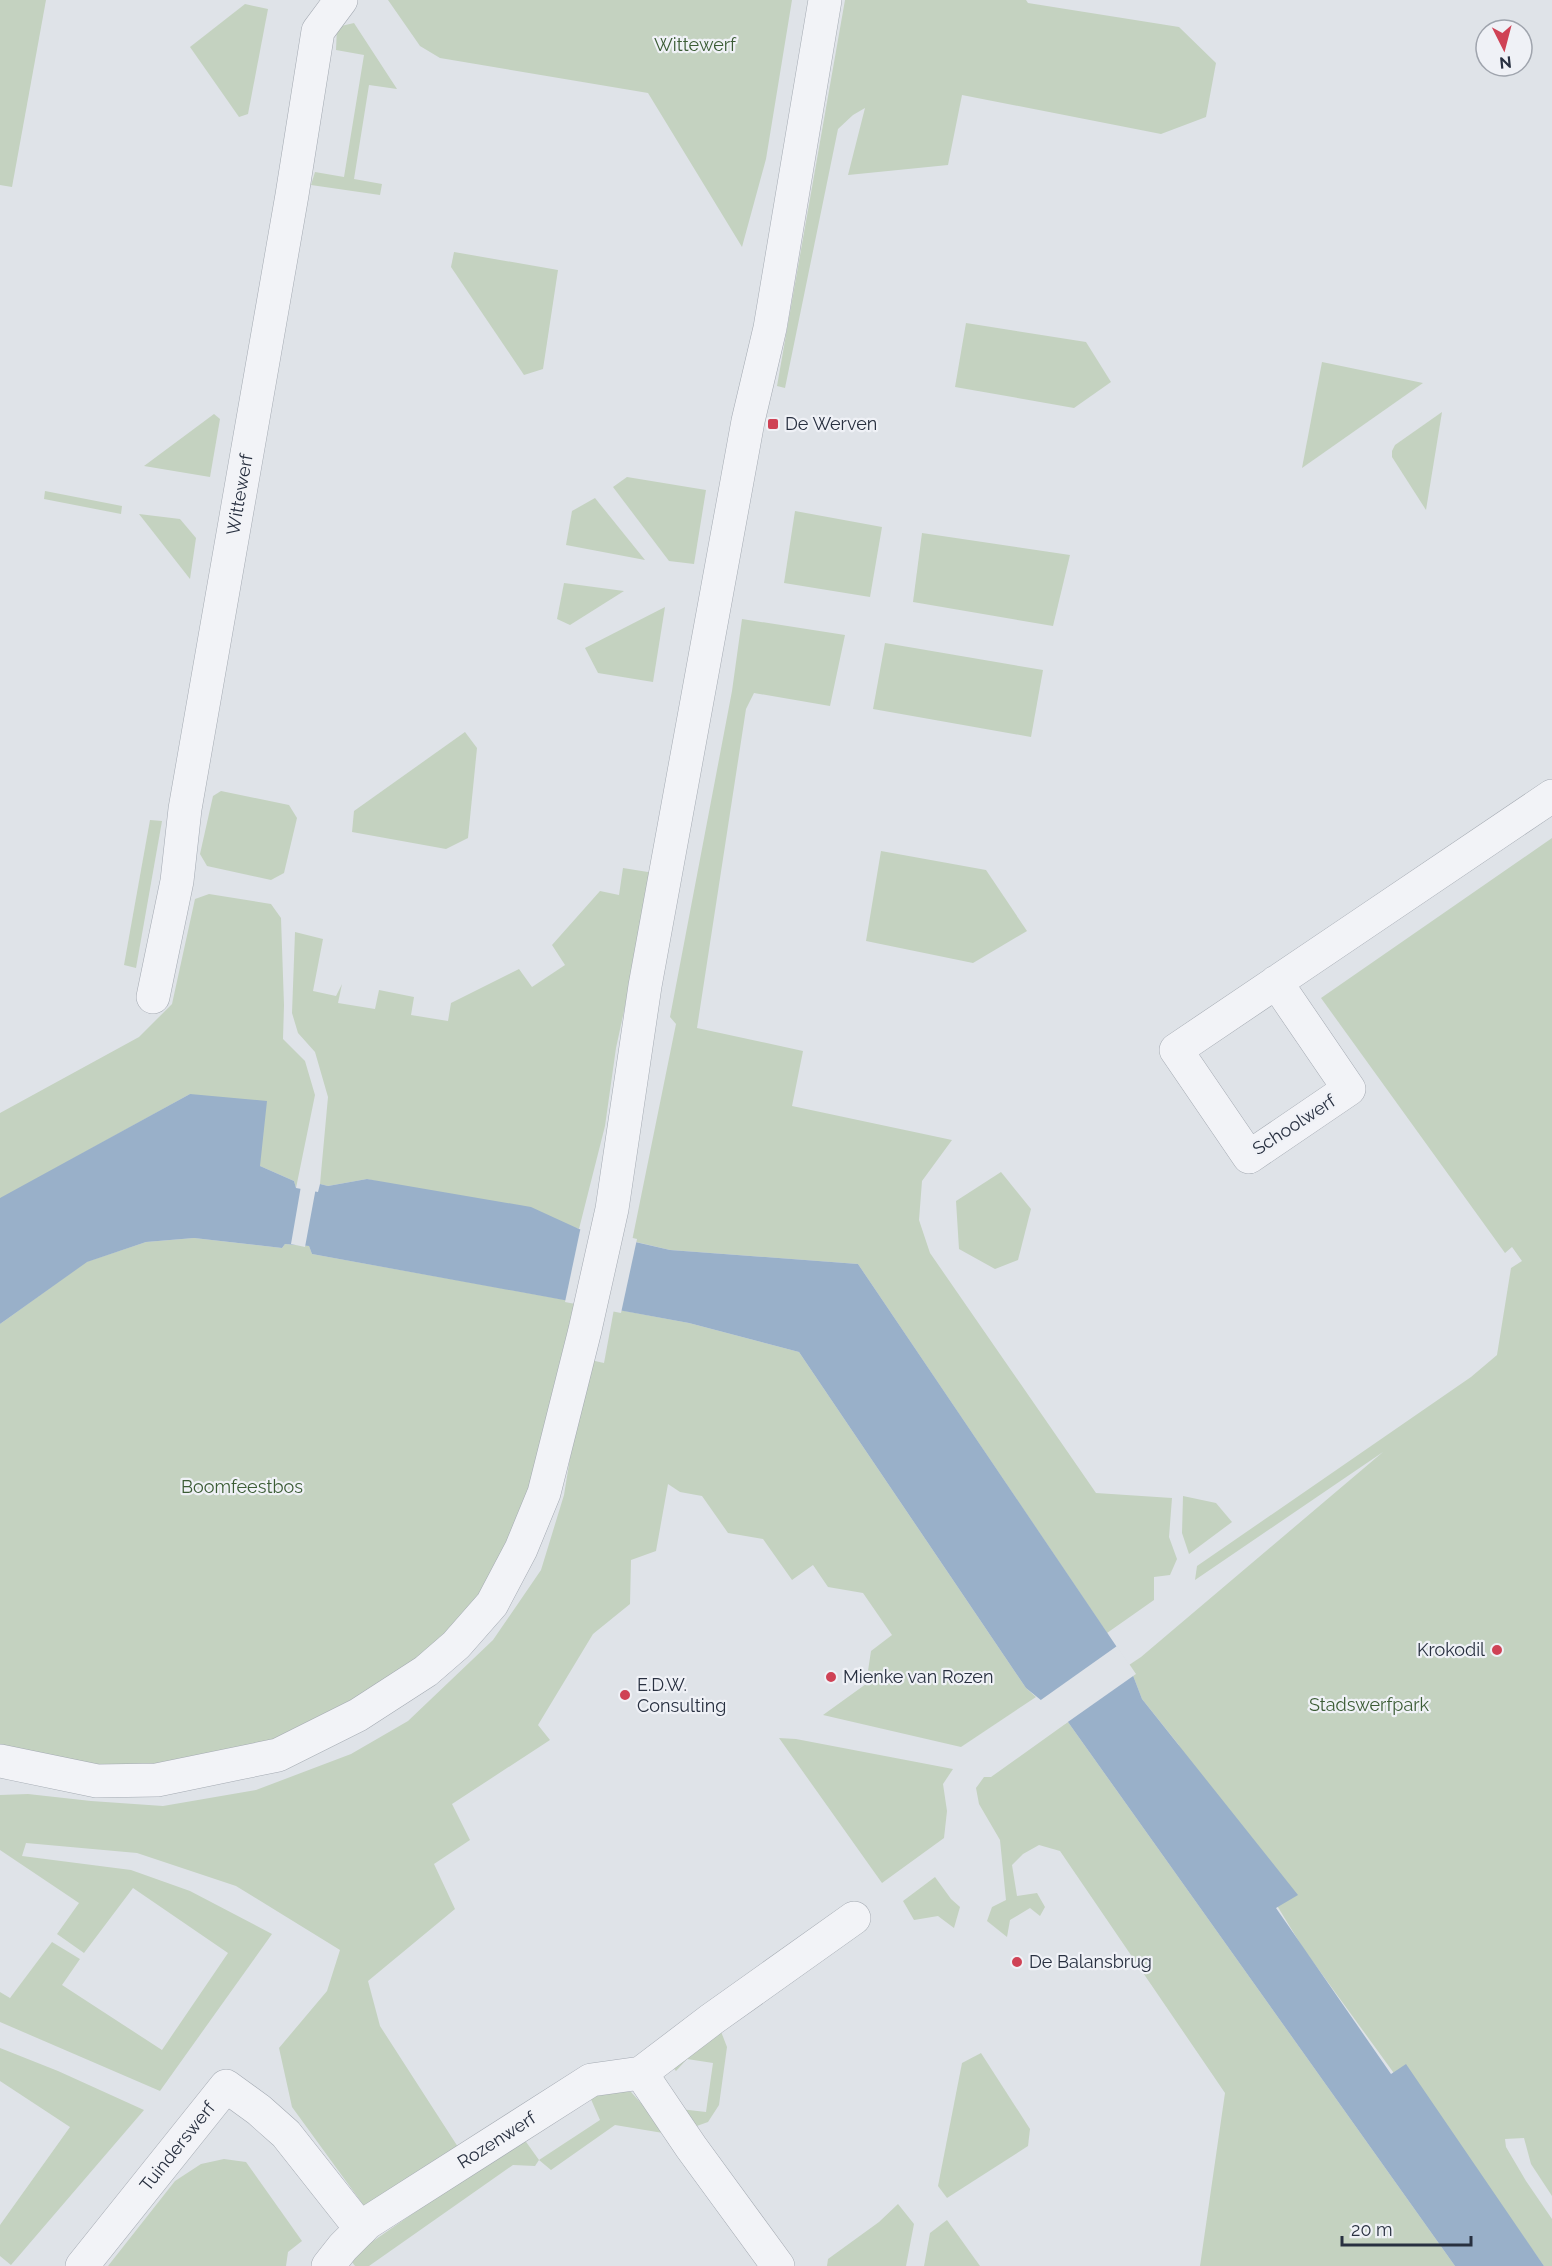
<svg xmlns="http://www.w3.org/2000/svg" width="1552" height="2266" viewBox="0 0 1552 2266" font-family="Raleway,sans-serif">
  <style>
    .green { fill: #c4d2c0 }
    .water { fill: #99b0c9 }
    .pier { fill: #dfe3e8 }
    .lines { fill: none; stroke-linecap: round; stroke-linejoin: round }
    .minor-casing { stroke: #a4aab2; stroke-width: 34 }
    .minor { stroke: #f2f3f7; stroke-width: 33 }
    .poi-dot { fill: #cf4255; stroke: #eff1f6; stroke-width: 2 }
    .labels { text-anchor: middle; stroke-width: 4.5; stroke-linejoin: round; paint-order: stroke }
    .park-label { font-size: 18px; fill: #3b5c35; stroke: #eff1f6 }
    .poi-label { font-size: 18px; fill: #283040; stroke: #eff1f6; text-anchor: start }
    .street-label { font-size: 18px; fill: #283040; stroke: #eff1f6 }
  </style>
  <rect width="100%" height="100%" fill="#dfe3e8"/>
  <g class="green">
    <path d="M 0,0 L 46,0 L 12,187 L 0,185 Z"/>
    <path d="M 388,0 L 792,0 L 766,159 L 742,247 L 648,93 L 440,58 L 420,46 Z"/>
    <path d="M 845,0 L 1026,0 L 1028,3 L 1179,27 L 1216,63 L 1206,117 L 1161,134 L 962,95 L 948,165 L 848,175 L 865,108 L 853,115 L 838,129 L 785,388 L 777,386 Z"/>
    <path d="M 245,4 L 268,9 L 248,114 L 239,117 L 190,47 Z"/>
    <path d="M 354,23 L 397,89 L 369,85 L 354,179 L 382,184 L 380,195 L 311,185 L 315,172 L 344,177 L 364,55 L 336,50 L 337,27 Z"/>
    <path d="M 454,252 L 558,270 L 543,369 L 524,375 L 451,267 Z"/>
    <path d="M 966,323 L 1086,342 L 1111,382 L 1074,408 L 955,387 Z"/>
    <path d="M 1322,362 L 1423,383 L 1302,468 Z"/>
    <path d="M 1442,412 L 1426,510 L 1392,457 L 1392,451 L 1395,445 Z"/>
    <path d="M 214,414 L 220,419 L 210,477 L 144,466 Z"/>
    <path d="M 627,477 L 706,490 L 694,564 L 669,561 L 613,487 Z"/>
    <path d="M 45,491 L 122,506 L 121,514 L 44,499 Z"/>
    <path d="M 595,498 L 645,560 L 566,545 L 572,511 Z"/>
    <path d="M 795,511 L 882,527 L 870,597 L 784,583 Z"/>
    <path d="M 139,514 L 180,519 L 196,538 L 190,579 Z"/>
    <path d="M 922,533 L 1070,555 L 1053,626 L 913,602 Z"/>
    <path d="M 564,583 L 624,591 L 570,625 L 557,619 Z"/>
    <path d="M 665,607 L 653,682 L 598,673 L 585,648 Z"/>
    <path d="M 742,619 L 845,635 L 830,706 L 754,693 L 746,709 L 697,1028 L 803,1051 L 792,1106 L 952,1140 L 922,1181 L 919,1220 L 930,1253 L 1096,1493 L 1172,1498 L 1169,1537 L 1177,1559 L 1170,1575 L 1154,1577 L 1154,1600 L 1107,1633 L 858,1264 L 670,1250 L 632,1241 L 676,1024 L 670,1017 L 732,691 Z"/>
    <path d="M 885,643 L 1043,670 L 1031,737 L 873,709 Z"/>
    <path d="M 465,732 L 477,748 L 468,838 L 446,849 L 352,832 L 354,811 Z"/>
    <path d="M 221,791 L 289,805 L 297,818 L 284,873 L 271,880 L 207,866 L 200,854 L 213,796 Z"/>
    <path d="M 150,820 L 162,821 L 136,968 L 124,965 Z"/>
    <path d="M 1552,838 L 1552,2196 L 1531,2164 L 1524,2138 L 1505,2139 L 1506,2147 L 1526,2181 L 1552,2219 L 1552,2266 L 1544,2266 L 1489,2188 L 1441,2138 L 1303,1948 L 1178,1744 L 1142,1699 L 1129,1665 L 1141,1657 L 1383,1452 L 1195,1580 L 1197,1566 L 1471,1377 L 1497,1355 L 1511,1268 L 1522,1261 L 1512,1247 L 1505,1253 L 1321,998 Z"/>
    <path d="M 881,851 L 986,870 L 1027,931 L 973,963 L 866,941 Z"/>
    <path d="M 623,868 L 654,873 L 616,1048 L 605,1126 L 579,1229 L 367,1179 L 328,1186 L 320,1184 L 328,1097 L 315,1052 L 298,1033 L 292,1013 L 295,932 L 323,939 L 313,991 L 336,996 L 342,984 L 338,1003 L 375,1009 L 379,990 L 414,997 L 411,1015 L 448,1021 L 451,1003 L 519,969 L 532,987 L 565,965 L 552,945 L 600,891 L 619,895 Z"/>
    <path d="M 209,894 L 271,904 L 281,918 L 284,1005 L 283,1039 L 305,1061 L 315,1095 L 296,1188 L 294,1181 L 260,1166 L 190,1094 L 0,1199 L 0,1113 L 139,1037 L 172,1004 L 195,899 Z"/>
    <path d="M 1001,1172 L 1031,1209 L 1018,1260 L 995,1269 L 959,1249 L 956,1201 Z"/>
    <path d="M 194,1238 L 282,1248 L 285,1244 L 309,1246 L 312,1254 L 577,1302 L 532,1493 L 482,1599 L 440,1646 L 389,1682 L 274,1743 L 157,1780 L 0,1748 L 0,1324 L 86,1262 L 146,1242 Z"/>
    <path d="M 614,1309 L 689,1323 L 799,1352 L 1026,1688 L 1036,1697 L 961,1747 L 823,1715 L 866,1684 L 871,1651 L 892,1635 L 863,1593 L 828,1587 L 813,1565 L 792,1580 L 763,1539 L 728,1533 L 702,1496 L 680,1492 L 668,1484 L 656,1551 L 631,1560 L 630,1604 L 593,1634 L 538,1725 L 550,1740 L 452,1804 L 470,1840 L 434,1864 L 455,1909 L 368,1981 L 380,2026 L 458,2147 L 367,2210 L 292,2107 L 279,2048 L 327,1991 L 340,1950 L 236,1886 L 137,1853 L 26,1843 L 22,1856 L 131,1870 L 190,1891 L 272,1934 L 160,2091 L 0,2022 L 0,1992 L 10,1998 L 52,1942 L 80,1959 L 62,1985 L 162,2050 L 228,1953 L 133,1888 L 84,1953 L 57,1934 L 79,1903 L 0,1850 L 0,1795 L 28,1794 L 91,1801 L 163,1806 L 256,1790 L 351,1754 L 408,1721 L 493,1640 L 541,1570 L 564,1495 L 586,1359 L 604,1363 Z"/>
    <path d="M 1183,1496 L 1216,1503 L 1232,1522 L 1189,1554 L 1182,1533 Z"/>
    <path d="M 1068,1722 L 1455,2266 L 1200,2266 L 1225,2093 L 1060,1851 L 1039,1845 L 1023,1854 L 1012,1865 L 1017,1896 L 1037,1893 L 1045,1907 L 1040,1916 L 1030,1908 L 1010,1920 L 1007,1937 L 987,1921 L 992,1907 L 1006,1900 L 1000,1840 L 979,1804 L 976,1788 L 984,1777 L 991,1777 Z"/>
    <path d="M 779,1738 L 796,1739 L 953,1769 L 943,1784 L 947,1811 L 944,1838 L 882,1883 Z"/>
    <path d="M 935,1877 L 951,1899 L 960,1907 L 954,1928 L 938,1916 L 914,1920 L 903,1901 Z"/>
    <path d="M 720,2029 L 727,2047 L 719,2105 L 708,2122 L 694,2127 L 680,2109 L 706,2112 L 713,2063 L 687,2059 L 676,2071 L 665,2059 Z"/>
    <path d="M 0,2048 L 58,2071 L 144,2110 L 11,2265 L 0,2256 L 0,2225 L 70,2127 L 0,2081 Z"/>
    <path d="M 981,2053 L 1030,2129 L 1028,2146 L 947,2198 L 938,2186 L 962,2063 Z"/>
    <path d="M 616,2088 L 631,2092 L 650,2113 L 663,2133 L 615,2125 L 551,2170 L 539,2160 L 535,2166 L 513,2165 L 369,2266 L 355,2266 L 352,2262 L 366,2246 L 519,2140 L 524,2139 L 539,2160 L 600,2120 L 590,2097 Z"/>
    <path d="M 224,2159 L 246,2162 L 302,2241 L 288,2252 L 286,2266 L 108,2266 L 175,2181 L 201,2164 Z"/>
    <path d="M 898,2204 L 914,2224 L 906,2266 L 827,2266 L 828,2259 L 879,2222 Z"/>
    <path d="M 947,2220 L 980,2266 L 924,2266 L 930,2233 Z"/>
  </g>
  <path class="water" d="M 190,1094 L 267,1101 L 260,1166 L 294,1181 L 296,1188 L 318,1192 L 320,1184 L 328,1186 L 367,1179 L 531,1207 L 579,1229 L 670,1250 L 858,1264 L 1129,1665 L 1142,1699 L 1298,1895 L 1276,1908 L 1391,2074 L 1406,2064 L 1544,2266 L 1455,2266 L 1068,1722 L 1026,1688 L 799,1352 L 689,1323 L 312,1254 L 309,1246 L 285,1244 L 282,1248 L 194,1238 L 146,1242 L 87,1262 L 0,1324 L 0,1198 Z"/>
  <g class="pier">
    <path d="M 317,1182 L 305,1247 L 291,1244 L 301,1186 L 316,1189 Z"/>
    <path d="M 581,1226 L 637,1239 L 621,1313 L 565,1302 Z"/>
    <path d="M 1117,1646 L 1136,1674 L 1065,1724 L 1038,1702 Z"/>
  </g>
  <g class="lines">
    <defs>
      <g id="minor">
        <path d="M 1276,982 L 1349,1089 L 1249,1157 L 1176,1050 C 1301,965 1427,881 1552,796"/>
        <path id="s1" d="M 153,997 L 177,881 L 185,809 L 292,195 L 318,31 L 341,0"/>
        <path d="M 0,1761 L 97,1781 L 157,1780 L 278,1755 L 358,1715 L 426,1671 L 456,1645 L 492,1604 L 521,1549 L 544,1493 L 585,1330 L 612,1209 L 645,986 L 748,421 L 770,328 L 825,0"/>
        <path d="M 641,2073 L 691,2147 L 778,2266"/>
        <path id="s2" d="M 82,2266 L 226,2086 L 259,2110 L 286,2134 L 361,2229"/>
        <path id="s3" d="M 328,2266 L 343,2247 L 367,2223 L 591,2080 L 641,2073 L 712,2019 L 854,1918"/>
      </g>
    </defs>
    <use href="#minor" class="minor-casing"/>
    <use href="#minor" class="minor"/>
  </g>
  <g class="poi-dot">
    <rect x="767" y="418" width="12" height="12" rx="3"/>
    <circle cx="1497" cy="1650" r="6"/>
    <circle cx="831" cy="1677" r="6"/>
    <circle cx="625" cy="1695" r="6"/>
    <circle cx="1017" cy="1962" r="6"/>
  </g>
  <g class="labels">
    <g class="park-label">
      <text x="695" y="51">Wittewerf</text>
      <text x="242" y="1493">Boomfeestbos</text>
      <text x="1369" y="1711">Stadswerfpark</text>
    </g>
    <g class="poi-label">
      <text x="785" y="430">De Werven</text>
      <text x="1485" y="1656" text-anchor="end">Krokodil</text>
      <text x="843" y="1683">Mienke van Rozen</text>
      <text x="637" y="1691">E.D.W.<tspan x="637" dy="21">Consulting</tspan></text>
      <text x="1029" y="1968">De Balansbrug</text>
    </g>
    <g class="street-label">
      <text dy="6" stroke="none"><textPath href="#s1" startOffset="510">Wittewerf</textPath></text>
      <text transform="translate(1294 1125) rotate(-33)" y="6">Schoolwerf</text>
      <text dy="6" stroke="none"><textPath href="#s3" startOffset="212">Rozenwerf</textPath></text>
      <text dy="6" stroke="none"><textPath href="#s2" startOffset="153">Tuinderswerf</textPath></text>
    </g>
  </g>
  <g transform="translate(1504 48) rotate(174)"><circle r="28" fill="#eff1f6" stroke="#9fa4ad" stroke-width="1.5"/>
  <path d="M0-4.5L10 22L0 15L-10 22Z" fill="#cf4255"/>
  <text y="-9" font-size="16" font-weight="bold" text-anchor="middle" fill="#283040">N</text>
  </g>
  <path d="M1342 2236v9h129v-9" fill="none" stroke="#283040" stroke-width="3"/>
  <text x="1351" y="2236" font-size="18" fill="#283040" stroke="#eff1f6" stroke-width="4.5" paint-order="stroke">20 m</text>
</svg>
